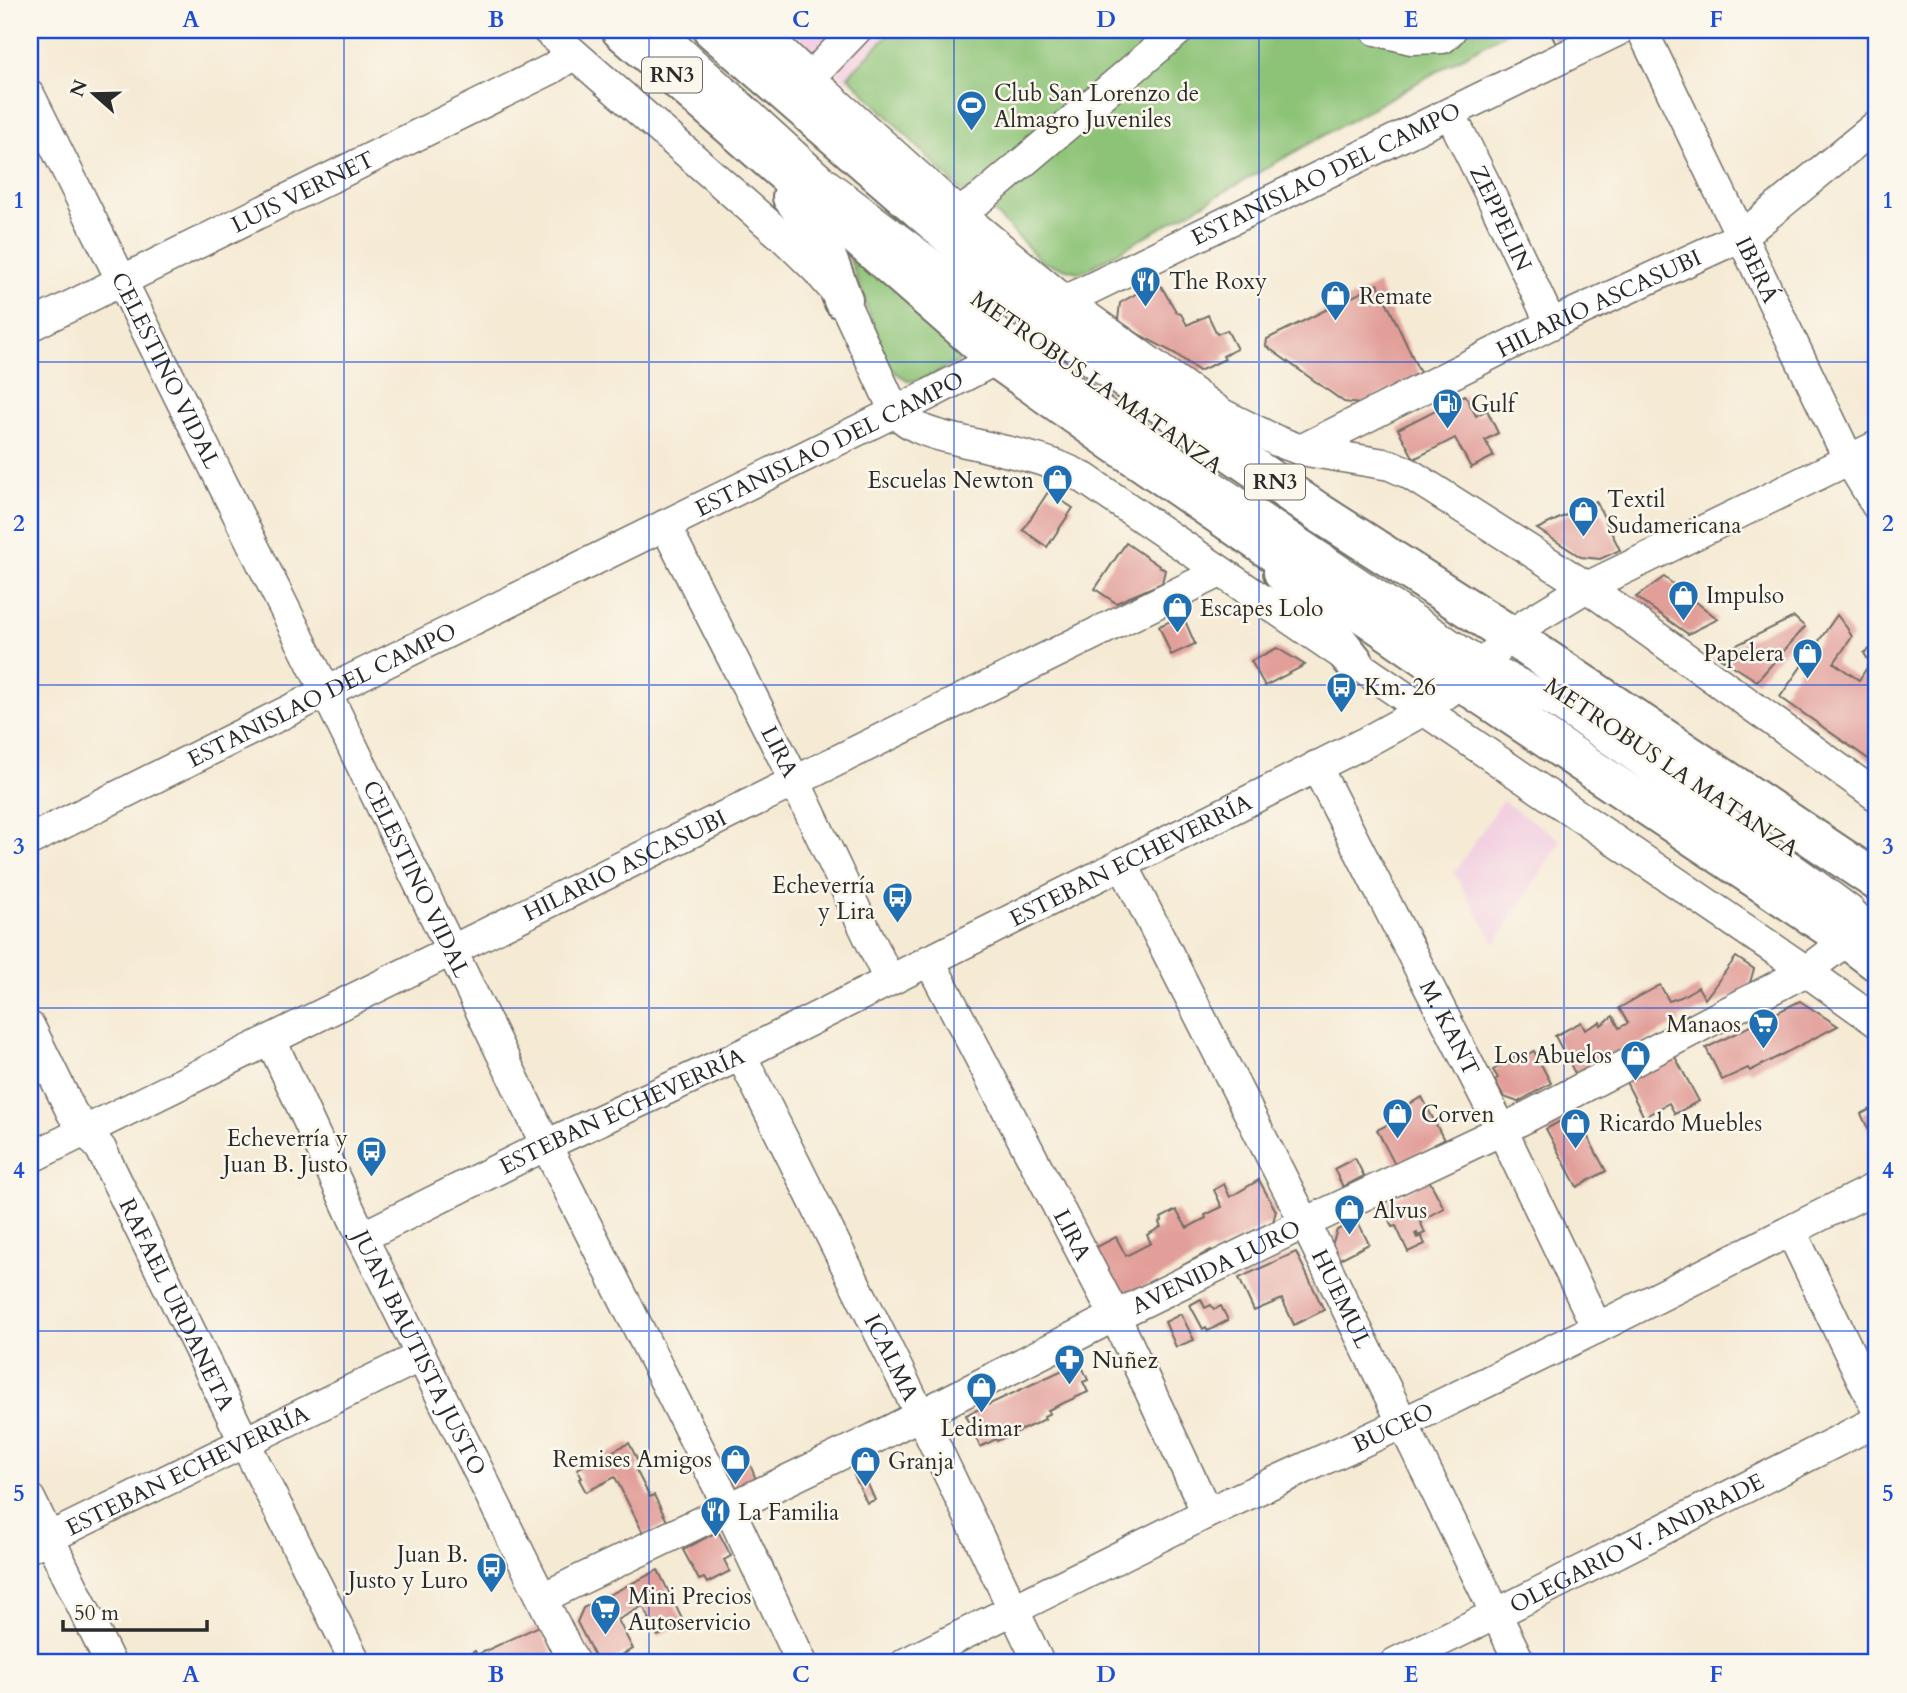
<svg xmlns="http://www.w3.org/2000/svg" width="1907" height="1693" viewBox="0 0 1907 1693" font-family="Cardo,serif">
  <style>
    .built { fill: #f2cfe1 }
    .green { fill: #8cc376; stroke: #5c7750; stroke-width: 2 }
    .building { fill: #e29f9a }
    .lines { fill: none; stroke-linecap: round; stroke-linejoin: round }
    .minor-casing { stroke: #726e66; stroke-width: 33 }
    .highway-casing { stroke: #726e66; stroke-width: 42 }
    .minor { stroke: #fff; stroke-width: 30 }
    .highway { stroke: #fff; stroke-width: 38 }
    .grid { fill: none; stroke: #1d4ed8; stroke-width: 2; stroke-opacity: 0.55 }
    .labels { text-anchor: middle; stroke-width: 5; stroke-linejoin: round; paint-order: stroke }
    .shield { fill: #fbf7ec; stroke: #696865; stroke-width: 2 }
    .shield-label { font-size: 21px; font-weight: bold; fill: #2b2b2b }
    .poi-label { font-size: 23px; fill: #2b2b2b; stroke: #fbf7ec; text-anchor: start }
    .street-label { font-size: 23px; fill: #2b2b2b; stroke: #fbf7ec }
    .neatline { fill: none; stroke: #1d4ed8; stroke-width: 2.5 }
    .grid-label { font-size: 23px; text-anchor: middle; font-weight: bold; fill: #1d4ed8 }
  </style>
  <rect width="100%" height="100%" fill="#fbf7ec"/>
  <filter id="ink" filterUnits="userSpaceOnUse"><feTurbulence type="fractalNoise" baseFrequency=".0143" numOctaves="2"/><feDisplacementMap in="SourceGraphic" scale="14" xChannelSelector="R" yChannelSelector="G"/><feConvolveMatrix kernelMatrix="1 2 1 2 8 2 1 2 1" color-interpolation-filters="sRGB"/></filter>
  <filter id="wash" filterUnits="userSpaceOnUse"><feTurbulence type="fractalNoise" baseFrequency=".00686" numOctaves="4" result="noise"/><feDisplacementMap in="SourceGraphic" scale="28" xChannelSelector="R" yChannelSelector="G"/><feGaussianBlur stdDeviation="1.57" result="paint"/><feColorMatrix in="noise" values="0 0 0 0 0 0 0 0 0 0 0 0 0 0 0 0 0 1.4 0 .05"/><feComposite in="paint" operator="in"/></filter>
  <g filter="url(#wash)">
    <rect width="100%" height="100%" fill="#f5ead4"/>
    <g class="built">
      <path d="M 792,30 L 896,30 L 848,82 Z"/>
      <path d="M 1502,801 L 1561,840 L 1495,944 L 1454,873 Z"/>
    </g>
    <g class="green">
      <path d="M 893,30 L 1510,30 L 1081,273 L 1042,262 L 973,190 L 962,192 L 848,76 Z"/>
      <path d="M 842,237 L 968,349 L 958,362 L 922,380 L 909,381 L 896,373 L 887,364 Z"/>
    </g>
    <g id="blocks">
      <g class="building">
        <path d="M 1549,30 L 1584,30 L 1556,44 Z"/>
        <path d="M 1158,281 L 1177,313 L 1181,314 L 1187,325 L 1208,315 L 1217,334 L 1227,330 L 1237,349 L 1223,356 L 1225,359 L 1199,371 L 1176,354 L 1140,335 L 1118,320 L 1120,303 Z"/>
        <path d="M 1378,284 L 1421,375 L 1360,404 L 1344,402 L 1266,346 L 1267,339 Z"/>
        <path d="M 1465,395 L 1476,416 L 1487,410 L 1498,433 L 1485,440 L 1494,456 L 1471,468 L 1455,438 L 1414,459 L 1398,429 Z"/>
        <path d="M 1048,492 L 1073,508 L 1047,547 L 1023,530 Z"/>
        <path d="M 1596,501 L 1620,550 L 1600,559 L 1581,557 L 1537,529 Z"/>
        <path d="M 1126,543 L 1165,570 L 1162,583 L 1116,603 L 1095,589 Z"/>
        <path d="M 1664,577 L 1718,619 L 1688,634 L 1636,597 Z"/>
        <path d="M 1837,615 L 1847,628 L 1852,637 L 1834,663 L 1859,680 L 1870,663 L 1864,653 L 1877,644 L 1877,765 L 1780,697 Z"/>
        <path d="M 1183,616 L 1195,644 L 1171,655 L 1159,626 Z"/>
        <path d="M 1794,617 L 1805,627 L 1757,681 L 1716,655 Z"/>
        <path d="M 1277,648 L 1305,665 L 1265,686 L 1251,661 Z"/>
        <path d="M 1736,957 L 1754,969 L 1748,989 L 1691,1015 L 1688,1014 L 1679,1019 L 1680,1022 L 1577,1077 L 1555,1036 L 1581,1022 L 1585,1030 L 1600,1022 L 1601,1025 L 1613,1016 L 1619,1028 L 1628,1023 L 1619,1008 L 1660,985 L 1669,1001 L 1681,997 L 1698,987 L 1705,999 Z"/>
        <path d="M 1800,1001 L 1838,1026 L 1750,1071 L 1748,1068 L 1722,1080 L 1706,1048 Z"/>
        <path d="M 1534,1051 L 1551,1083 L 1518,1102 L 1504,1097 L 1495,1080 L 1498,1078 L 1493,1070 L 1517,1056 L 1519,1060 Z"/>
        <path d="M 1674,1055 L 1699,1101 L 1675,1114 L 1669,1103 L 1644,1117 L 1626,1082 Z"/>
        <path d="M 1422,1097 L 1444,1140 L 1395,1165 L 1377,1130 L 1405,1116 L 1401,1108 Z"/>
        <path d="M 1877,1106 L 1877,1139 L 1874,1141 L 1861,1114 Z"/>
        <path d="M 1575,1113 L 1606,1171 L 1577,1187 L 1546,1129 Z"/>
        <path d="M 1355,1158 L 1364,1176 L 1343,1187 L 1334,1169 Z"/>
        <path d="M 1259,1180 L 1276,1211 L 1273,1222 L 1221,1248 L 1214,1252 L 1211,1250 L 1127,1296 L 1111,1289 L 1091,1250 L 1116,1237 L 1126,1256 L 1151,1243 L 1147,1235 L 1161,1227 L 1159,1223 L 1162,1221 L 1161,1218 L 1176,1210 L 1187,1228 L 1206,1218 L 1205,1215 L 1222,1207 L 1214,1190 L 1224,1184 L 1230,1197 Z"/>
        <path d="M 1429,1180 L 1444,1208 L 1420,1221 L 1425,1233 L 1418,1236 L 1417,1233 L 1415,1234 L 1417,1238 L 1421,1236 L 1425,1244 L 1408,1252 L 1396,1226 L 1392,1227 L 1382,1204 Z"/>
        <path d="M 1357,1220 L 1369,1244 L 1340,1259 L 1332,1245 L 1337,1230 Z"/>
        <path d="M 1296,1252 L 1324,1310 L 1294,1325 L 1282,1299 L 1254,1311 L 1239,1278 Z"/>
        <path d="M 1201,1299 L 1205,1308 L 1211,1305 L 1214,1309 L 1221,1306 L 1228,1320 L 1208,1331 L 1206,1327 L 1203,1329 L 1190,1305 Z"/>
        <path d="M 1181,1314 L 1194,1340 L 1176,1347 L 1165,1322 Z"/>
        <path d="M 1080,1362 L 1088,1380 L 1083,1382 L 1088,1392 L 1048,1410 L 1050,1413 L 1044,1416 L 1045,1419 L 1037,1423 L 997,1441 L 996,1439 L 980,1447 L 966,1415 Z"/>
        <path d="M 629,1443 L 640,1465 L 635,1468 L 650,1497 L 654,1495 L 668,1523 L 644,1535 L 615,1477 L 586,1492 L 579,1479 L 582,1478 L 577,1469 Z"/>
        <path d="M 745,1452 L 759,1487 L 731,1494 L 718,1462 Z"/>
        <path d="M 862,1471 L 875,1500 L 867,1503 L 854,1475 Z"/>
        <path d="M 718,1531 L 731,1556 L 724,1560 L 730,1571 L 707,1583 L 704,1578 L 699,1580 L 683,1550 Z"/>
        <path d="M 658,1570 L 684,1623 L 658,1636 L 643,1606 L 618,1620 L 633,1649 L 606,1663 L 598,1663 L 577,1622 L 583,1608 Z"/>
        <path d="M 539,1626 L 552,1654 L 547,1663 L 471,1663 L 468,1655 L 475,1651 L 477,1655 Z"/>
      </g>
    </g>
  </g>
  <g filter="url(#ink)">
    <use href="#blocks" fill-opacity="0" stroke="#726e66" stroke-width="2"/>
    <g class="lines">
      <defs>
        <g id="minor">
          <path d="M 547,30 L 782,236 L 816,269 L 843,300 L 895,412 C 916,433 946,437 975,444 C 1012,453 1050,459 1084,478 L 1806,971 L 1877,1022"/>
          <path d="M 657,30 L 821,180 L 981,302"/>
          <path d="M 760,30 L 828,95 L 959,213 L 1065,301 L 1222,414 L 1277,441 L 1301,450 L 1390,465 L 1408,473 L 1587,587 L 1877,796"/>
          <path d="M 1376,30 L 1411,39 L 1443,38 L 1451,30"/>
          <path id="s1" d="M 1642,30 L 1849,460 L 1877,506"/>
          <path d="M 810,78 L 856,30"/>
          <path id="s2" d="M 30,96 L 326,692 L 546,1145 L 729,1508 L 802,1663"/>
          <path id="s3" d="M 1450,113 L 1495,204 L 1551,324"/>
          <path d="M 959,213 L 981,198 L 1179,30"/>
          <path d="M 954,298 L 1016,348 L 1118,423 L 1480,664 L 1558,704 L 1626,750 L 1811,882 L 1849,910 L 1877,938"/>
          <path id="s4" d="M 30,326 L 551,69 L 574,54"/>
          <path id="s5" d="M 1301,450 L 1551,324 L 1742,236 L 1877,125"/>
          <path id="s6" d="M 665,525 L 795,781 L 889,980"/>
          <path id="s7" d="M 1316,766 L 1502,1130 L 1597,1328"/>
          <path id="s8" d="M 30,840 L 326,692 L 895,412 L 997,359 L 1016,348 L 1065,301 L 1619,30"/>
          <path id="s9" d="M 1122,863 L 1305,1223 L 1520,1663"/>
          <path id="s10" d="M 929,960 L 1115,1316 L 1207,1513"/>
          <path id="s11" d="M 30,1027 L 72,1113 L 101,1149 L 244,1441 L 356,1663"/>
          <path id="s12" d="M 271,1040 L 362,1237 L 574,1663"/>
          <path id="s13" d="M 741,1055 L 920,1414 L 1039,1663"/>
          <path id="s14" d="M 30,1158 L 1220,572"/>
          <path d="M 1791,1231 L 1877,1410"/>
          <path id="s15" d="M 362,1237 L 546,1145 L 741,1055 L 1366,742 L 1424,710 L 1462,682 L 1493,654 L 1510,635 L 1526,624 L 1587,587 L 1877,446"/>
          <path d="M 30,1499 L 110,1663"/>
          <path id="s16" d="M 30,1547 L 421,1356"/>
          <path id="s17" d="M 542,1598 L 873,1439 L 1115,1316 L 1305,1223 L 1502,1130 L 1806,971 L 1864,927"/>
          <path id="s18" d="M 906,1663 L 1207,1513 L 1403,1423 L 1597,1328 L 1877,1187"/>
          <path id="s19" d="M 1395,1663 L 1496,1614 L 1877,1421"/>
        </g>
        <g id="highway">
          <path d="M 621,30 L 997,359 L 1115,443 L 1462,682 L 1848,940 L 1877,962"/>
          <path d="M 713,30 L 1046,319 L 1097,360 L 1321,514 L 1510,635 L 1877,881"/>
          <path d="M 792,197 C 818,229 829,262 843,300"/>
          <path d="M 1283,572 L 1354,662"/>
        </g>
      </defs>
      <use href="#minor" class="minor-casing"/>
      <use href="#highway" class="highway-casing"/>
      <use href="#minor" class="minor"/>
      <use href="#highway" class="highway"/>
    </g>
  </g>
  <path class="grid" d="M 344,30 L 344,1663M 649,30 L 649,1663M 954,30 L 954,1663M 1259,30 L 1259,1663M 1564,30 L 1564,1663M 30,362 L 1877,362M 30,685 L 1877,685M 30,1008 L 1877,1008M 30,1331 L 1877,1331"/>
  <defs>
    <symbol id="stadium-pin" viewBox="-11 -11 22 30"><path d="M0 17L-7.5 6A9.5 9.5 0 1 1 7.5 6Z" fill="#1f6fb2" stroke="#fbf7ec"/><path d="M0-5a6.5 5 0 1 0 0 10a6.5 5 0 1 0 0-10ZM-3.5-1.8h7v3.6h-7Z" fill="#fff"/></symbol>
    <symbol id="restaurant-pin" viewBox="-11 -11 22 30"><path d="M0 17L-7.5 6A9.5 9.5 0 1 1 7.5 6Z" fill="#1f6fb2" stroke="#fbf7ec"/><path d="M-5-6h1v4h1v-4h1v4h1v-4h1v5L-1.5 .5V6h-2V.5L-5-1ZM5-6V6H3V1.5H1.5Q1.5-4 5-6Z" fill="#fff"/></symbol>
    <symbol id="shop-pin" viewBox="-11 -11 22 30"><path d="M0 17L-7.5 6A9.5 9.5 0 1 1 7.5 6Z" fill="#1f6fb2" stroke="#fbf7ec"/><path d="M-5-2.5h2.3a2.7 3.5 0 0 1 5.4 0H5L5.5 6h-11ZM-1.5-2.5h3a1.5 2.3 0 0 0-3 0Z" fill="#fff"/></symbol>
    <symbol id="fuel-pin" viewBox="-11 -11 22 30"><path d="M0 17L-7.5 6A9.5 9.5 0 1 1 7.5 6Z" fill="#1f6fb2" stroke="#fbf7ec"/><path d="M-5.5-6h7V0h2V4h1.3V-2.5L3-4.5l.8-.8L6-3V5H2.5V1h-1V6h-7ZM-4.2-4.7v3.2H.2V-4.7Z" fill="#fff"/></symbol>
    <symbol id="bus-pin" viewBox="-11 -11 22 30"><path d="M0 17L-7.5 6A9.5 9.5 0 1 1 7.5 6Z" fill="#1f6fb2" stroke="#fbf7ec"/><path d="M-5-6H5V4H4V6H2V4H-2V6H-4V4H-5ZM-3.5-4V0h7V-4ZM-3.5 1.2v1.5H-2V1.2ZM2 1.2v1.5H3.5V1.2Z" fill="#fff"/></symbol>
    <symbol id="supermarket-pin" viewBox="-11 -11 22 30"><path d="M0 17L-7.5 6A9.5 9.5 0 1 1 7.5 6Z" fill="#1f6fb2" stroke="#fbf7ec"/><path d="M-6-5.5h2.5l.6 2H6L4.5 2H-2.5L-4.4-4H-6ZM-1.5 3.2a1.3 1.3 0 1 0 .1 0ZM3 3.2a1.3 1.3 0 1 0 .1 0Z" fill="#fff"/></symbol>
    <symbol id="pharmacy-pin" viewBox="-11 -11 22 30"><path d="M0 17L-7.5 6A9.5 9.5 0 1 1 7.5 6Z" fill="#1f6fb2" stroke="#fbf7ec"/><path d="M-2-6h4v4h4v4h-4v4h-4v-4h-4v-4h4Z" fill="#fff"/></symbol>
  </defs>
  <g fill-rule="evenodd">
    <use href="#stadium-pin" x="954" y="88" width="35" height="47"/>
    <use href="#restaurant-pin" x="1128" y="264" width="35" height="47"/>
    <use href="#shop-pin" x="1318" y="278" width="35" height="47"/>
    <use href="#fuel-pin" x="1430" y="386" width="35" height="47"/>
    <use href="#shop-pin" x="1040" y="462" width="35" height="47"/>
    <use href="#shop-pin" x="1566" y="494" width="35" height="47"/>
    <use href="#shop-pin" x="1666" y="578" width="35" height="47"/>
    <use href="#shop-pin" x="1160" y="590" width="35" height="47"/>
    <use href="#shop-pin" x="1790" y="636" width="35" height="47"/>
    <use href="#bus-pin" x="1324" y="670" width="35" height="47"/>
    <use href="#bus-pin" x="880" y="880" width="35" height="47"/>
    <use href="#supermarket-pin" x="1746" y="1006" width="35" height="47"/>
    <use href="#shop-pin" x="1618" y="1038" width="35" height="47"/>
    <use href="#shop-pin" x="1380" y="1096" width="35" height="47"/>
    <use href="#shop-pin" x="1558" y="1106" width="35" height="47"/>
    <use href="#bus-pin" x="354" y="1134" width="35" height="47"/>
    <use href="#shop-pin" x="1332" y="1192" width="35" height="47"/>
    <use href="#pharmacy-pin" x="1052" y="1342" width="35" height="47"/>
    <use href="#shop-pin" x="964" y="1370" width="35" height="47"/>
    <use href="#shop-pin" x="718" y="1442" width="35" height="47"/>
    <use href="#shop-pin" x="848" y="1444" width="35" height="47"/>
    <use href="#restaurant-pin" x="698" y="1494" width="35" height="47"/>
    <use href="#bus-pin" x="474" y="1550" width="35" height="47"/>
    <use href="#supermarket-pin" x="588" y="1592" width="35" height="47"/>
  </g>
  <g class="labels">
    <g class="shield">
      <rect x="642" y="57.5" width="60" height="35" rx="5"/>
      <rect x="1245" y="464.5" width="60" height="35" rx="5"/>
    </g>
    <g class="shield-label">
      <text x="672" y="82">RN3</text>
      <text x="1275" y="489">RN3</text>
    </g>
    <g class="poi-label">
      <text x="994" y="101">Club San Lorenzo de<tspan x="994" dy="26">Almagro Juveniles</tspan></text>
      <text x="1169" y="289">The Roxy</text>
      <text x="1359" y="304">Remate</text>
      <text x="1471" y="412">Gulf</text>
      <text x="1034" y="488" text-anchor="end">Escuelas Newton</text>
      <text x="1607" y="507">Textil<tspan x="1607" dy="26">Sudamericana</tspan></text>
      <text x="1706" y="603">Impulso</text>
      <text x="1200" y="616">Escapes Lolo</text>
      <text x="1784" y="661" text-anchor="end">Papelera</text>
      <text x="1364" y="695">Km. 26</text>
      <text x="875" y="893" text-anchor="end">Echeverría<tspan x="875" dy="26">y Lira</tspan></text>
      <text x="1741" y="1032" text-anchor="end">Manaos</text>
      <text x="1612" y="1063" text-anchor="end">Los Abuelos</text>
      <text x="1421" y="1122">Corven</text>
      <text x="1599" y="1131">Ricardo Muebles</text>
      <text x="348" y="1146" text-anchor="end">Echeverría y<tspan x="348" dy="26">Juan B. Justo</tspan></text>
      <text x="1373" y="1218">Alvus</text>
      <text x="1092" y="1368">Nuñez</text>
      <text x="981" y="1436" text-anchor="middle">Ledimar</text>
      <text x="712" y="1467" text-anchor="end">Remises Amigos</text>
      <text x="888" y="1469">Granja</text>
      <text x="738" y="1520">La Familia</text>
      <text x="468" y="1562" text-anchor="end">Juan B.<tspan x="468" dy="26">Justo y Luro</tspan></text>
      <text x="628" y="1604">Mini Precios<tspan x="628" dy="26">Autoservicio</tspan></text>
    </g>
    <g class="street-label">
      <text dy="8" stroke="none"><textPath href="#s8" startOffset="1460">ESTANISLAO DEL CAMPO</textPath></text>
      <text dy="8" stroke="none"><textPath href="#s4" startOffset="304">LUIS VERNET</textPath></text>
      <text dy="8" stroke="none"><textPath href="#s3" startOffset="117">ZEPPELIN</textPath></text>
      <text dy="8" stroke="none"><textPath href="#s1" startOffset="266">IBERÁ</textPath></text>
      <text dy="8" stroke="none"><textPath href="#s5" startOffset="332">HILARIO ASCASUBI</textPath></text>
      <text dy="8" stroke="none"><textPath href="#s2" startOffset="306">CELESTINO VIDAL</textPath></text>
      <text transform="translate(1097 382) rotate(35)" y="8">METROBUS LA MATANZA</text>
      <text dy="8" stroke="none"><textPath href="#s8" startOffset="892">ESTANISLAO DEL CAMPO</textPath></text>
      <text dy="8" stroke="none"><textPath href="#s8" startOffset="326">ESTANISLAO DEL CAMPO</textPath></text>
      <text dy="8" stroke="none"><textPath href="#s6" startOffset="254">LIRA</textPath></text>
      <text transform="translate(1672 767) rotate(34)" y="8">METROBUS LA MATANZA</text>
      <text dy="8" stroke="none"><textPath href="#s15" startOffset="856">ESTEBAN ECHEVERRÍA</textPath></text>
      <text dy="8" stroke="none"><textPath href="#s14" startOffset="663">HILARIO ASCASUBI</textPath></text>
      <text dy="8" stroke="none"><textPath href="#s2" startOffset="873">CELESTINO VIDAL</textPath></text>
      <text dy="8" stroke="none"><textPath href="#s7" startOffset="294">M. KANT</textPath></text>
      <text dy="8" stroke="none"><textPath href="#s15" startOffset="289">ESTEBAN ECHEVERRÍA</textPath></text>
      <text dy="8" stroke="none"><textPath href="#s10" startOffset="310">LIRA</textPath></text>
      <text dy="8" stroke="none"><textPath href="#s17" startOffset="751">AVENIDA LURO</textPath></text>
      <text dy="8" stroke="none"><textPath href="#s9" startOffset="488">HUEMUL</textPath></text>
      <text dy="8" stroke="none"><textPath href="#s11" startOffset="315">RAFAEL URDANETA</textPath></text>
      <text dy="8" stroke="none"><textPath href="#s12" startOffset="346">JUAN BAUTISTA JUSTO</textPath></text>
      <text dy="8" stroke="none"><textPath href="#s13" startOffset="338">ICALMA</textPath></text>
      <text dy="8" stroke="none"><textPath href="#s18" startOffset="541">BUCEO</textPath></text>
      <text dy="8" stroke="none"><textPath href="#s16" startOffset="175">ESTEBAN ECHEVERRÍA</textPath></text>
      <text dy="8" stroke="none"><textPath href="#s19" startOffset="270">OLEGARIO V. ANDRADE</textPath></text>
    </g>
  </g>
  <rect width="1907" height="1693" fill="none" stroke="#fbf7ec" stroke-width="77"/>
  <g transform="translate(94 94) rotate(290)" stroke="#fbf7ec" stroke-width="5" paint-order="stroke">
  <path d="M0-5L12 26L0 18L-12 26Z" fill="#2b2b2b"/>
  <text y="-10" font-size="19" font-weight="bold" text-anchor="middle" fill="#2b2b2b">N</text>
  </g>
  <path d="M63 1620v10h144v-10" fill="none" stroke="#2b2b2b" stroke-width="3.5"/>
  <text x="74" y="1620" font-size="21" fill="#2b2b2b" stroke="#fbf7ec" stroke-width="5" paint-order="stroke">50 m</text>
  <rect x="38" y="38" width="1830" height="1616" class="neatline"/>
  <g class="grid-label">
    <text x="191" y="27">A</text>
    <text x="496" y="27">B</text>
    <text x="801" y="27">C</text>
    <text x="1106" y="27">D</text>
    <text x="1411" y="27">E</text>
    <text x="1716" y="27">F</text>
    <text x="19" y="208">1</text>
    <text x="1888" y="208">1</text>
    <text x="19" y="531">2</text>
    <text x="1888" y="531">2</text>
    <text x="19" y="854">3</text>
    <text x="1888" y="854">3</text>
    <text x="19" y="1178">4</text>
    <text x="1888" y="1178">4</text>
    <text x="19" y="1501">5</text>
    <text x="1888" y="1501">5</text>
    <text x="191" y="1682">A</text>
    <text x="496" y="1682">B</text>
    <text x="801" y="1682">C</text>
    <text x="1106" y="1682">D</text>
    <text x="1411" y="1682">E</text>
    <text x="1716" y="1682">F</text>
  </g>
</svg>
